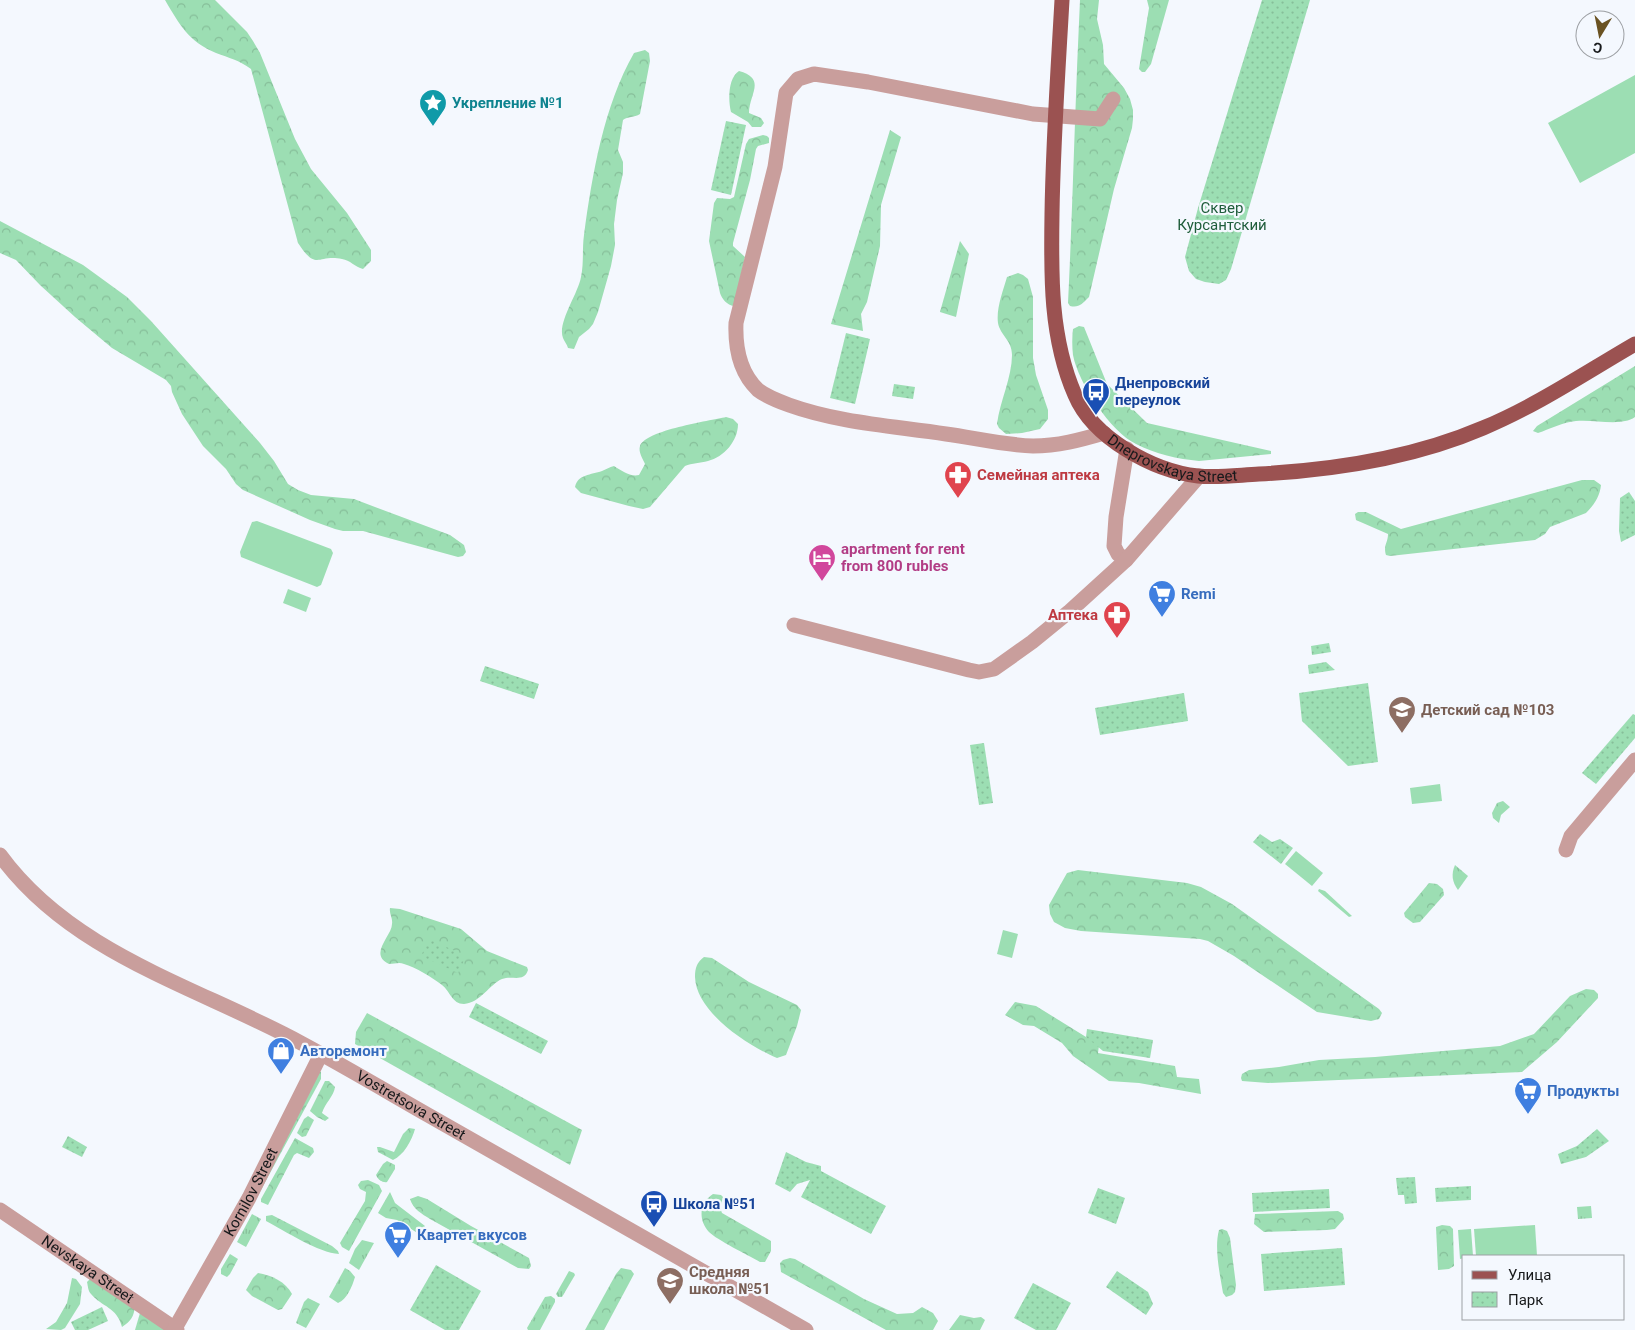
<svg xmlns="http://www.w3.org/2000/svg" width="1635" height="1330" viewBox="0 0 1635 1330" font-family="Roboto,sans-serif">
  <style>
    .grass { fill: url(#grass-tufts) }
    .forest { fill: url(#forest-crowns) }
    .park { fill: url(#park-dots) }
    .garden { fill: #9cdeb3 }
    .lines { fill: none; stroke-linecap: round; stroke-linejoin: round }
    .minor { stroke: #c99e9c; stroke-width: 15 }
    .major { stroke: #9b5251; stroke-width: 15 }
    .labels { text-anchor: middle; stroke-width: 4.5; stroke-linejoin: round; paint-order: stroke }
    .culture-label { font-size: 15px; font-weight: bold; fill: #0d838f; stroke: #f4f8fe; text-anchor: start }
    .park-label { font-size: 15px; fill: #1f5d3b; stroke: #f4f8fe }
    .transit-label { font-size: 15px; font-weight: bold; fill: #164399; stroke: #f4f8fe; text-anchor: start }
    .street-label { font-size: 15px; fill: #17191b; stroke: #f4f8fe }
    .health-label { font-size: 15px; font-weight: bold; fill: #be3a42; stroke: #f4f8fe; text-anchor: start }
    .hotel-label { font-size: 15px; font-weight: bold; fill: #b23c85; stroke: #f4f8fe; text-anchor: start }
    .shop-label { font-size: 15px; font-weight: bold; fill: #366cbe; stroke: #f4f8fe; text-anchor: start }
    .education-label { font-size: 15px; font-weight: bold; fill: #785e54; stroke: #f4f8fe; text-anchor: start }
  </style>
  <defs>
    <pattern id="grass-tufts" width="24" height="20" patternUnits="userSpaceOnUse" patternTransform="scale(1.25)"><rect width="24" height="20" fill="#9cdeb3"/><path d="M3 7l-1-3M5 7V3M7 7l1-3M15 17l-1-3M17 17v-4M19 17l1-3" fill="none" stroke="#86be99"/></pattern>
    <pattern id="forest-crowns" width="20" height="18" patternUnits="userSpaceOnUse" patternTransform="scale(1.25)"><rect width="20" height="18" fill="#9cdeb3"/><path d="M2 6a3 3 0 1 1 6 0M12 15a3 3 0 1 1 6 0" fill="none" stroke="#86be99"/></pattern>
    <pattern id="park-dots" width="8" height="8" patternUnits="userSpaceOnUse" patternTransform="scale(1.25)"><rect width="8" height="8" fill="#9cdeb3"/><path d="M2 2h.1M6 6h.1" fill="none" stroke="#86be99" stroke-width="1.8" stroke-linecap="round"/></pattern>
  </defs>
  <rect width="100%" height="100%" fill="#f4f8fe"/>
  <g class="grass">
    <path d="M 1455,865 L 1468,876 L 1458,890 C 1452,882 1451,874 1455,865 Z"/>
    <path d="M 1319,889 L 1325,891 L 1352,916 L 1349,917 L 1318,891 Z"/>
    <path d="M 1591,1206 L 1592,1218 L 1578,1219 L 1577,1207 Z"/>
    <path d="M 252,1214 L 261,1219 L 246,1247 L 237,1242 Z"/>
    <path d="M 362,1240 L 374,1243 L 359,1270 L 349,1263 L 355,1249 Z"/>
    <path d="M 345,1268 L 350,1271 L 355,1277 C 352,1287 347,1299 338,1303 L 329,1297 Z"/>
    <path d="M 569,1271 L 574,1273 L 575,1275 L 562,1297 L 558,1297 L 556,1294 Z"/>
    <path d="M 72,1278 L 76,1279 L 82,1287 L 80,1304 L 65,1328 L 61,1330 L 46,1329 L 56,1322 L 67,1303 Z"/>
    <path d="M 551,1296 L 555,1299 L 555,1302 L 540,1330 L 528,1330 L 527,1328 L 545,1297 Z"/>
  </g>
  <g class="forest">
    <path d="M 165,0 L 215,0 L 247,32 L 253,41 L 260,53 L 295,139 L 311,169 L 347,213 L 371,250 L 371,261 L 363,269 C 355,267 350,260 342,259 C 317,254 317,272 298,243 L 251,69 C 239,60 229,58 216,53 C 189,42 179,24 165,0 Z"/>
    <path d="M 1080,0 L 1099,0 L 1097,19 L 1103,45 L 1104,64 L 1124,88 L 1130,99 L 1133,110 L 1133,119 L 1132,128 L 1114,189 L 1089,297 C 1082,304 1079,308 1070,306 L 1068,303 C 1073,202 1075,101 1080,0 Z"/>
    <path d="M 1147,0 L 1169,0 L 1151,64 L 1145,72 L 1142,72 L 1139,69 L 1149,8 Z"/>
    <path d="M 645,50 L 649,53 L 650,61 L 640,114 C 634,118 628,116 623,120 L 618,150 L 623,162 L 623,173 L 617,200 L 614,224 L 615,245 L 611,266 L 598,312 L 593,324 L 589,329 L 579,337 L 574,349 L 568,348 C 567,344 564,341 563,338 C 557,323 578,294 581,277 C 584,263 582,249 584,235 C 592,175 604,105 634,53 Z"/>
    <path d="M 739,71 C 767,79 749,94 749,113 L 761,118 L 764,123 L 761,127 L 752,127 L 748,122 L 731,112 C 728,100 728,78 739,71 Z"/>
    <path d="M 890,130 L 901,137 L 881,205 L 880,246 L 867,302 L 861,314 L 863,331 L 831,324 Z"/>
    <path d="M 763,135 L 767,136 L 769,138 L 769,143 L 758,146 L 756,149 L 750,180 L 733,243 L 733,246 L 745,257 L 734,306 C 727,305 722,299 720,293 L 709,241 L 714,203 L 717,198 L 730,199 L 734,197 L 746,144 L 749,139 Z"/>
    <path d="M 0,221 L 83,265 L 127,297 L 151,321 L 260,443 L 274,461 L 288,484 L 298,490 L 311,495 L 354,499 L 375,507 L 450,535 L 464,545 L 466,552 L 463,556 L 458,557 L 363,531 L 343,531 L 335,529 L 310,520 L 243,490 L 236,484 L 226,469 L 203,446 L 182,414 L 172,392 L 171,386 L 166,380 L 112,348 L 75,317 L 40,285 L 16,260 L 0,253 Z"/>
    <path d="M 960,241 L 969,254 L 956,317 L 940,312 Z"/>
    <path d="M 1018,273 L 1023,275 L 1028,279 L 1033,297 L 1033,358 L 1036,375 L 1048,410 L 1048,419 L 1040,429 L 1022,433 L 1006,434 L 999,428 L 997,424 C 1000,401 1012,377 1012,355 C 1012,340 1000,335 998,323 C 996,309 1003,291 1007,277 Z"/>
    <path d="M 1079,326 L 1084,327 L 1107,384 L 1147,423 L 1271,451 L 1271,454 L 1199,461 C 1178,459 1155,454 1136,444 C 1111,432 1078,383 1073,355 C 1072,347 1072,337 1073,329 Z"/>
    <path d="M 1635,366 L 1635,417 C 1621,427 1594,419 1576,421 C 1563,422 1550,429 1538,433 L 1533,431 L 1537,426 Z"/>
    <path d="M 726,417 L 733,419 L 738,424 C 738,441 724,457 708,461 C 700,463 692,463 685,466 L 650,507 L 643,509 L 629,506 L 581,493 L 575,487 C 578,474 591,475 602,471 C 607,469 609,467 614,466 C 622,471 630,477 639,475 L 645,464 C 643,459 638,452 640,446 C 646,430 709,421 726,417 Z"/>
    <path d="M 1582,480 L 1594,480 L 1601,485 C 1600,496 1594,505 1586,513 L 1550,527 L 1545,534 L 1535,540 L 1390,556 L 1386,555 C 1383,545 1388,543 1388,534 L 1356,520 L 1355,514 L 1358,512 L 1366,512 L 1401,529 Z"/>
    <path d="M 1503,801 L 1510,807 L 1501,815 L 1499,823 L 1493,818 L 1492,813 L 1497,803 Z"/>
    <path d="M 1078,870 L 1187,883 L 1201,887 L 1232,904 L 1379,1009 L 1382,1013 L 1379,1019 L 1371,1021 L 1317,1012 L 1234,956 L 1208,941 L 1200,939 L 1081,931 L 1065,928 L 1054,922 L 1050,914 L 1049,905 L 1067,873 Z"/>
    <path d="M 1429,883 L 1437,884 L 1443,889 L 1444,895 L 1420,922 L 1413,923 L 1405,917 L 1404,913 Z"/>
    <path d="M 390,908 L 400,909 L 461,929 L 487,951 L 527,967 L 528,970 C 524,983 512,975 502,979 C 490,984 480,1003 464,1004 C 452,1004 450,991 442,985 C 433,978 415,967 404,964 C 399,962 395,964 389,964 C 368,954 392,936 392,924 C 393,918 389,914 390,908 Z"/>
    <path d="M 704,957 L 712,958 L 749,982 L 797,1005 L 801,1010 L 797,1026 L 786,1055 L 777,1058 C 748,1046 696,1012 695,977 C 695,968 697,962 704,957 Z"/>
    <path d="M 1586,989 L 1594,990 L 1598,994 L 1598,998 L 1557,1042 L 1522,1072 L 1268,1083 L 1242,1081 L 1241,1078 L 1242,1074 L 1249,1070 L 1279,1067 L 1319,1060 L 1375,1057 L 1500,1046 L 1534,1034 L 1570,996 Z"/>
    <path d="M 1015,1002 L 1036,1006 L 1099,1045 L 1098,1053 L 1175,1066 L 1177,1077 L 1199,1079 L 1201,1094 L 1139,1083 L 1109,1081 L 1073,1056 L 1062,1043 L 1034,1026 L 1023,1025 L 1005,1015 Z"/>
    <path d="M 367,1013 L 582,1130 L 570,1165 L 355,1044 L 356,1032 Z"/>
    <path d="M 318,1070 L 321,1072 L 321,1079 L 257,1197 Z"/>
    <path d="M 325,1081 L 329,1081 L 335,1087 C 334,1096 325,1103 322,1113 L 329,1118 L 325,1121 L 317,1117 L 310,1111 Z"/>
    <path d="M 308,1116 L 314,1120 L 306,1136 L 302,1137 L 297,1133 L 304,1119 Z"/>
    <path d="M 409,1128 L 415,1129 C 412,1140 404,1155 393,1160 L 378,1152 L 377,1147 L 380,1147 L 394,1152 L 403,1134 Z"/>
    <path d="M 295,1138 L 313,1148 L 314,1152 L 309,1158 L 297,1153 L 294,1155 L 268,1205 L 261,1202 L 261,1199 Z"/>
    <path d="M 387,1161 L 395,1165 L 395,1169 L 387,1182 C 383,1183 378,1180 376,1175 L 383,1164 Z"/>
    <path d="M 368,1180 L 379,1185 L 382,1191 L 349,1251 L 342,1247 L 340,1243 L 365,1201 L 366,1192 L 360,1189 L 358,1185 L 361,1181 Z"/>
    <path d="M 390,1192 L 395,1203 L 425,1226 L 419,1234 L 397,1220 L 386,1218 L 378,1213 Z"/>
    <path d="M 713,1194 L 721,1195 L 723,1197 L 720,1208 L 722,1213 L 771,1241 L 771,1251 L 765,1262 L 760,1262 C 748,1255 717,1240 709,1232 C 698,1220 699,1203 713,1194 Z"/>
    <path d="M 418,1196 L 427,1199 L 471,1226 L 529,1258 L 531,1266 L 529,1269 L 518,1268 L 430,1219 C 422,1214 413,1209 410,1199 Z"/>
    <path d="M 1338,1211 L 1343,1214 L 1344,1219 L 1335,1229 L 1327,1230 L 1264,1232 L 1254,1224 L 1255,1214 Z"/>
    <path d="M 272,1215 L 332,1246 L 338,1251 L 339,1254 C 319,1253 285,1231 266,1221 L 266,1216 Z"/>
    <path d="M 1442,1225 L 1450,1226 L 1453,1229 L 1454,1266 L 1449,1269 L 1438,1270 L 1436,1227 Z"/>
    <path d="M 1222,1229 L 1227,1231 L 1230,1238 L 1236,1285 L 1235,1292 L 1232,1295 L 1226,1297 L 1223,1293 C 1220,1275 1214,1248 1219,1230 Z"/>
    <path d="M 230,1254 L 238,1259 L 230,1274 L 227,1277 L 221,1274 L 221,1269 Z"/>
    <path d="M 790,1258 L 795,1259 L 864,1299 L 897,1314 L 913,1313 L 922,1307 L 933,1313 L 938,1321 L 933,1330 L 886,1330 L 781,1272 L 780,1263 L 783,1260 Z"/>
    <path d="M 621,1268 L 631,1270 L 634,1274 L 604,1330 L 585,1330 L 616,1274 Z"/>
    <path d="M 258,1273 C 271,1275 286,1282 292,1294 L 282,1309 L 278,1310 L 252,1296 L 246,1290 L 253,1278 Z"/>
    <path d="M 91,1278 L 135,1305 C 134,1317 131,1321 122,1327 C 117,1307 102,1307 91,1294 C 88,1291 88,1286 87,1282 Z"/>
    <path d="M 308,1298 L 320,1304 L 306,1328 L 296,1323 L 304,1302 Z"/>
    <path d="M 140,1313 L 171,1330 L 135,1330 Z"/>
    <path d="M 960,1315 L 974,1318 L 981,1317 L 985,1320 L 980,1330 L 949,1330 Z"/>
  </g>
  <g class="park">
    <path d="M 1262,0 L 1310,0 L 1231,269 L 1226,280 L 1219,284 L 1205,282 L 1196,279 L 1189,271 L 1185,257 L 1198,208 Z"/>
    <path d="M 726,121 L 746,125 L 731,195 L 711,190 Z"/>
    <path d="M 846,333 L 870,339 L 855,404 L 830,398 Z"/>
    <path d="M 894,384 L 915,387 L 913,399 L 892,396 Z"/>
    <path d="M 1629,492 L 1635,501 L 1635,535 L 1621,542 L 1619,531 L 1620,498 Z"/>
    <path d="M 1329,643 L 1331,652 L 1312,655 L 1311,646 Z"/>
    <path d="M 1326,662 L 1335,670 L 1309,674 L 1308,665 Z"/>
    <path d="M 485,666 L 539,684 L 534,699 L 480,681 Z"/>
    <path d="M 1368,683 L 1378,762 L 1348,766 L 1302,721 L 1299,693 Z"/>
    <path d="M 1184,693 L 1188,721 L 1100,735 L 1095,708 Z"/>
    <path d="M 1633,714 L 1635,715 L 1635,738 L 1596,784 L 1582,773 Z"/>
    <path d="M 984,743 L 993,803 L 979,805 L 970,745 Z"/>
    <path d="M 1260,834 L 1272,842 L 1280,839 L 1293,848 L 1281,864 L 1253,842 Z"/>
    <path d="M 429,939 L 466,956 L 458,973 L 421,956 Z"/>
    <path d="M 476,1003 L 548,1041 L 541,1054 L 469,1017 Z"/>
    <path d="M 1087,1029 L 1153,1040 L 1150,1058 L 1103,1051 L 1086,1037 Z"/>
    <path d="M 1597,1129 L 1609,1141 L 1586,1157 L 1561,1164 L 1558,1154 L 1577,1146 Z"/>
    <path d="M 68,1136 L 87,1147 L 82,1157 L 62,1147 Z"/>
    <path d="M 786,1152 L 806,1162 L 821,1166 L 821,1171 L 886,1206 L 871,1234 L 801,1197 L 810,1180 L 797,1184 L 790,1192 L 775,1184 Z"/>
    <path d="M 1415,1177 L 1417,1203 L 1405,1204 L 1404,1195 L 1398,1195 L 1396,1178 Z"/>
    <path d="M 1471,1186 L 1471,1200 L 1436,1202 L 1435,1188 Z"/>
    <path d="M 1098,1188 L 1125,1198 L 1116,1224 L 1088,1213 Z"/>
    <path d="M 1329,1189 L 1330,1208 L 1253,1212 L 1252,1193 Z"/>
    <path d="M 1342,1248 L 1345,1285 L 1264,1291 L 1261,1254 Z"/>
    <path d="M 436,1265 L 481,1291 L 459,1330 L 445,1330 L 410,1310 Z"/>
    <path d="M 1117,1271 L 1148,1292 L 1153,1304 L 1146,1315 L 1106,1287 Z"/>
    <path d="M 1033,1283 L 1071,1303 L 1056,1330 L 1036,1330 L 1014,1318 Z"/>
    <path d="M 102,1307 L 108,1321 L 88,1330 L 75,1330 L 71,1322 Z"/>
  </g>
  <g class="garden">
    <path d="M 1635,75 L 1635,153 L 1580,183 L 1548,123 Z"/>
    <path d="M 257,521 L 331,549 L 333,553 L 321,585 L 317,587 L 241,557 L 240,552 L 252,522 Z"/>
    <path d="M 288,589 L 311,598 L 306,612 L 283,603 Z"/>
    <path d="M 1440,784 L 1442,801 L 1412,804 L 1410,788 Z"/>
    <path d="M 1296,851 L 1323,873 L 1312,886 L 1285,864 Z"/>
    <path d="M 1003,930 L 1018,934 L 1012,958 L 997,954 Z"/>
    <path d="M 1535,1225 L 1537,1256 L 1476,1256 L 1474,1229 Z"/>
    <path d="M 1471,1229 L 1473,1256 L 1464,1256 L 1464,1258 L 1460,1259 L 1458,1230 Z"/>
  </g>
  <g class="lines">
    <g class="minor">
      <path d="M 1104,433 C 1080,440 1058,446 1033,446 C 1004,445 975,438 946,434 C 894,426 839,423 789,405 C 778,401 767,397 758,390 C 739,372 735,348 736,323 L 775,167 L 786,93 L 798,79 L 814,74 L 868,82 L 1033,114 L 1100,119 L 1113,99"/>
      <path d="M 1126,560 L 1118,554 L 1114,546 L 1116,517 L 1127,449"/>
      <path d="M 794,625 L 969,670 L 979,672 L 994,669 L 1032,642 L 1070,611 L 1126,560 L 1199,476"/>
      <path d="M 1566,850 L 1571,836 L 1635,760"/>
      <path id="s1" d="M 0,855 C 72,954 198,987 301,1043 C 344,1066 386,1091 428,1115 C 554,1187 680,1259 806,1330"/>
      <path id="s2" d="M 0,1210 L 177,1330"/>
      <path id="s3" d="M 174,1330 L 249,1198 L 321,1054"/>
    </g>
    <path class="major" id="s4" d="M 1062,0 C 1058,71 1053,143 1052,214 C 1051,275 1050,338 1075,395 C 1093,438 1153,471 1198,476 C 1218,478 1239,475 1259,474 C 1336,470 1413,458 1483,428 C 1536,406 1585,373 1635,344"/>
  </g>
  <defs>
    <symbol id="sight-pin" viewBox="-11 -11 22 30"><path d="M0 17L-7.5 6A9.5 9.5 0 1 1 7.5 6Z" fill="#0f9aa8" stroke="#f4f8fe"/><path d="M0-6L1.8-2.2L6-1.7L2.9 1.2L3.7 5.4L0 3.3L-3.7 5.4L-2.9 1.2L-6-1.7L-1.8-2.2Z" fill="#fff"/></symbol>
    <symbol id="bus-pin" viewBox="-11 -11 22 30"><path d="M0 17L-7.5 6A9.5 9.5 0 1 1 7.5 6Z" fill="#1a4fb4" stroke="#f4f8fe"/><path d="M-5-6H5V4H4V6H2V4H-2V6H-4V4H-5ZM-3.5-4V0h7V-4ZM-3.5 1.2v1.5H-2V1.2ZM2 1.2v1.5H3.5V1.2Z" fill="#fff"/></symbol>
    <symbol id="pharmacy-pin" viewBox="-11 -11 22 30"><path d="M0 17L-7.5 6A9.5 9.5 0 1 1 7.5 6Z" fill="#e0444e" stroke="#f4f8fe"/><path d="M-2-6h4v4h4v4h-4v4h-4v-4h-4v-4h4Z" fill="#fff"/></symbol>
    <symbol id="hotel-pin" viewBox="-11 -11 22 30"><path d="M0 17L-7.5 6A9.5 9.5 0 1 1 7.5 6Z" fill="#d1479c" stroke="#f4f8fe"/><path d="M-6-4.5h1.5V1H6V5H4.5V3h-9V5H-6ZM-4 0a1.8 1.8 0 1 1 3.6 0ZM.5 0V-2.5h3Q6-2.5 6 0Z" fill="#fff"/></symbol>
    <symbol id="supermarket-pin" viewBox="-11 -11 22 30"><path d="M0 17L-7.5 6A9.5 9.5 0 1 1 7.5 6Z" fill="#3f7fe0" stroke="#f4f8fe"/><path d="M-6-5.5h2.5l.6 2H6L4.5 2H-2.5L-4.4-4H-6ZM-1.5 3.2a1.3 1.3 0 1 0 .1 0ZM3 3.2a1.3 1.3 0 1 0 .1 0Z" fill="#fff"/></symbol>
    <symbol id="school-pin" viewBox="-11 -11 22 30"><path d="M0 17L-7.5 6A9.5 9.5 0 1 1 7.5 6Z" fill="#8d6e63" stroke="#f4f8fe"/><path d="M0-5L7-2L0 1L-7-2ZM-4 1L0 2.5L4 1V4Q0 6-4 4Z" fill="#fff"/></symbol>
    <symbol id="shop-pin" viewBox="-11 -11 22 30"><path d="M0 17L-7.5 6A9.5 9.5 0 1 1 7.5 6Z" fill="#3f7fe0" stroke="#f4f8fe"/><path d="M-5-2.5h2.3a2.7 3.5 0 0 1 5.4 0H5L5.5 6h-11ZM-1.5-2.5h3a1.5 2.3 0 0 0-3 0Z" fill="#fff"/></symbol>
  </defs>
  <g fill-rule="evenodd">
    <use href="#sight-pin" x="417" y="87" width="32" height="43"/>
    <use href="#bus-pin" x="1080" y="376" width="32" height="43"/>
    <use href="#pharmacy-pin" x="942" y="459" width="32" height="43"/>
    <use href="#hotel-pin" x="806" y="542" width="32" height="43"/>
    <use href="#supermarket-pin" x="1146" y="578" width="32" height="43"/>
    <use href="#pharmacy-pin" x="1101" y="599" width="32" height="43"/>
    <use href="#school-pin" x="1386" y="694" width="32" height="43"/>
    <use href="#shop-pin" x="265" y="1035" width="32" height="43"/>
    <use href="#supermarket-pin" x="1512" y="1075" width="32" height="43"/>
    <use href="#bus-pin" x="638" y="1188" width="32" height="43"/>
    <use href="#supermarket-pin" x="382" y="1219" width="32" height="43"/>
    <use href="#school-pin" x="654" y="1265" width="32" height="43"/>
  </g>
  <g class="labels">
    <g class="culture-label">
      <text x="452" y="108">Укрепление №1</text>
    </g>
    <g class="park-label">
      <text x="1222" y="213">Сквер<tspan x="1222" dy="17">Курсантский</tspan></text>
    </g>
    <g class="transit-label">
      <text x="1115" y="388">Днепровский<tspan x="1115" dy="17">переулок</tspan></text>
      <text x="673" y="1209">Школа №51</text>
    </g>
    <g class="street-label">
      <text dy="5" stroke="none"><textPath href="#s4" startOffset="522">Dneprovskaya Street</textPath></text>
      <text dy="5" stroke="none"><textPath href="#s1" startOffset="485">Vostretsova Street</textPath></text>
      <text dy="5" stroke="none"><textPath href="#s3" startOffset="158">Kornilov Street</textPath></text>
      <text dy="5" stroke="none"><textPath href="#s2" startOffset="106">Nevskaya Street</textPath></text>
    </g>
    <g class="health-label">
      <text x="977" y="480">Семейная аптека</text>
      <text x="1098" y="620" text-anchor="end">Аптека</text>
    </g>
    <g class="hotel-label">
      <text x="841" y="554">apartment for rent<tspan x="841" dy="17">from 800 rubles</tspan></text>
    </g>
    <g class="shop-label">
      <text x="1181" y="599">Remi</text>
      <text x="300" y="1056">Авторемонт</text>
      <text x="1547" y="1096">Продукты</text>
      <text x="417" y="1240">Квартет вкусов</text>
    </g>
    <g class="education-label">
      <text x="1421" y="715">Детский сад №103</text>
      <text x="689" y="1277">Средняя<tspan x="689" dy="17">школа №51</tspan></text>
    </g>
  </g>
  <rect x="1462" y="1255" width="162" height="65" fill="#f4f8fe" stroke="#9c9fa3"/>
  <rect x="1472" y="1271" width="25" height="8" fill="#9b5251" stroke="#9c9fa3"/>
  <text x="1508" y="1280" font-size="15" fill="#17191b">Улица</text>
  <rect x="1472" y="1292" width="25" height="15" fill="url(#park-dots)" stroke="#9c9fa3"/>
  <text x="1508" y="1305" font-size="15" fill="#17191b">Парк</text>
  <g transform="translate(1600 35) rotate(190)"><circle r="24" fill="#f4f8fe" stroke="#9c9fa3"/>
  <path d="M0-4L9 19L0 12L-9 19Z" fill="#6a5222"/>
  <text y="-8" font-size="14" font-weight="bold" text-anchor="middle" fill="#17191b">С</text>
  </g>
</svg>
